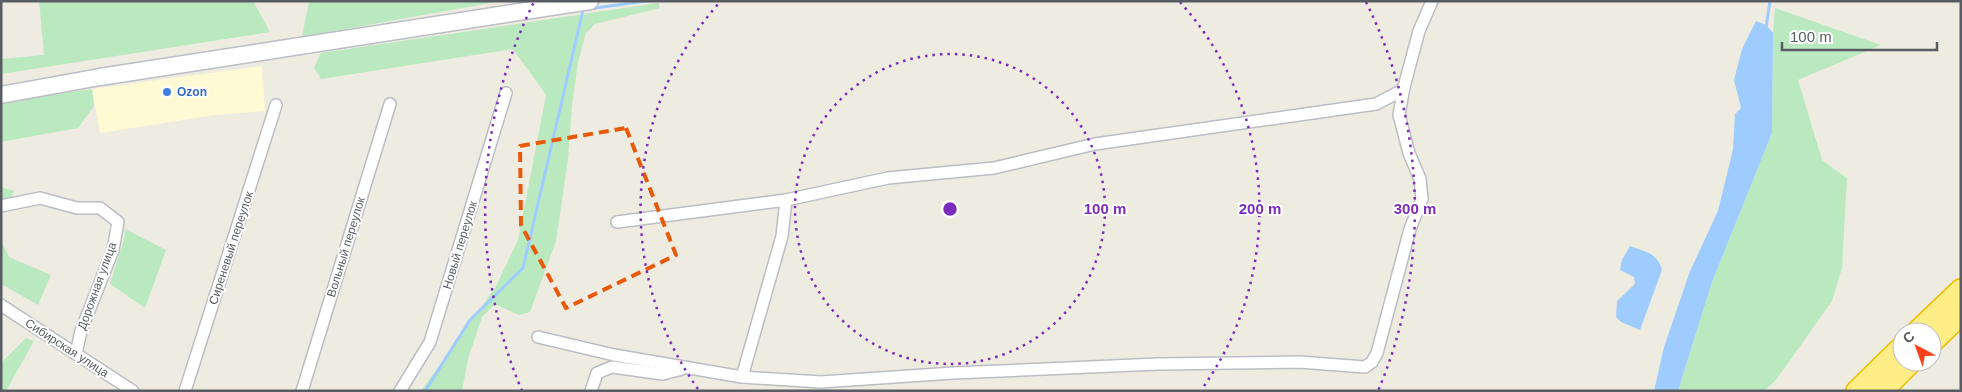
<svg xmlns="http://www.w3.org/2000/svg" width="1962" height="392" viewBox="0 0 1962 392" font-family="Arial,sans-serif">
  <style>
    .commercial { fill: #fff9d4 }
    .green { fill: #bae9bf }
    .water { fill: #9fccff }
    .lines { fill: none; stroke-linecap: round; stroke-linejoin: round }
    .stream { stroke: #9fccff; stroke-width: 3 }
    .minor-casing { stroke: #bbbdc4; stroke-width: 14 }
    .secondary-casing { stroke: #bbbec6; stroke-width: 19 }
    .motorway-casing { stroke: #eebc00; stroke-width: 24 }
    .minor { stroke: #fff; stroke-width: 11 }
    .secondary { stroke: #fff; stroke-width: 16 }
    .motorway { stroke: #ffed86; stroke-width: 21 }
    .marked { fill: none; stroke: #e8590c; stroke-width: 4; stroke-dasharray: 10 6; stroke-linejoin: round }
    .ring { fill: none; stroke: #7b2cbf; stroke-width: 2.5; stroke-dasharray: 2.5 5 }
    .shop-dot { fill: #3f7fe0; stroke: #fff; stroke-width: 2 }
    .labels { text-anchor: middle; stroke-width: 4; stroke-linejoin: round; paint-order: stroke }
    .shop-label { font-size: 12px; font-weight: bold; fill: #366cbe; stroke: #fff; text-anchor: start }
    .street-label { font-size: 12px; fill: #595d63; stroke: #fff }
    .centre { fill: #7b2cbf; stroke: #fff; stroke-width: 2.5 }
    .ring-label { font-size: 15px; text-anchor: middle; font-weight: bold; fill: #7b2cbf; stroke: #fff; stroke-width: 4; stroke-linejoin: round; paint-order: stroke }
  </style>
  <rect width="100%" height="100%" fill="#eeece0"/>
  <path class="commercial" d="M 262,66 L 265,111 L 215,115 L 100,133 L 92,89 Z"/>
  <g class="green">
    <path d="M 39,1 L 253,1 L 270,32 L 1,74 L 1,59 L 44,55 Z"/>
    <path d="M 309,1 L 501,1 L 302,37 Z"/>
    <path d="M 658,3 L 660,8 L 595,24 L 586,33 L 578,62 L 572,105 L 568,159 L 556,241 L 530,312 L 519,315 L 495,304 L 482,317 L 468,359 L 462,391 L 421,391 L 495,288 L 518,240 L 546,95 L 513,49 L 321,79 L 314,68 L 321,53 Z"/>
    <path d="M 1775,8 L 1881,45 L 1798,80 L 1822,160 L 1847,178 L 1842,268 L 1832,301 L 1776,380 L 1764,391 L 1678,391 L 1712,282 L 1772,133 L 1773,33 Z"/>
    <path d="M 92,89 L 94,106 L 78,128 L 1,142 L 1,102 Z"/>
    <path d="M 1,187 L 14,191 L 9,203 L 1,201 Z"/>
    <path d="M 125,229 L 166,250 L 145,308 L 110,284 L 124,239 Z"/>
    <path d="M 1,240 L 9,257 L 51,275 L 38,305 L 1,284 Z"/>
    <path d="M 26,338 L 34,341 L 6,391 L 1,391 L 1,363 Z"/>
  </g>
  <g class="water">
    <path d="M 1756,21 L 1766,25 L 1773,33 L 1772,133 L 1712,282 L 1678,391 L 1654,391 L 1664,347 L 1690,271 L 1718,211 L 1733,149 L 1735,114 L 1741,108 L 1734,80 L 1742,49 Z"/>
    <path d="M 1630,246 C 1645,252 1657,252 1662,270 L 1640,330 L 1621,322 L 1616,317 L 1617,301 L 1635,284 L 1634,277 L 1620,270 L 1622,260 Z"/>
  </g>
  <g class="lines">
    <g class="stream">
      <path d="M 588,9 L 646,1"/>
      <path d="M 1766,28 L 1770,1"/>
      <path d="M 425,391 L 470,320 L 523,268 L 583,10"/>
    </g>
    <defs>
      <g id="minor">
        <path d="M 1,206 L 40,198 L 77,208 L 100,208 L 118,222 L 113,250 L 81,331 L 76,354"/>
        <path d="M 617,222 L 786,200 L 888,178 L 994,168 L 1095,144 L 1376,104 L 1399,92 L 1404,87"/>
        <path d="M 1,305 L 133,391"/>
        <path d="M 538,337 L 614,355 L 742,377 L 821,382 L 953,373 L 1158,364 L 1299,362 L 1365,367 L 1372,362 L 1377,353 L 1410,229 L 1422,199 L 1420,179 L 1409,153 L 1399,115 L 1404,87 L 1419,31 L 1432,1"/>
        <path d="M 742,377 L 782,236 L 786,200"/>
        <path d="M 185,391 L 276,105"/>
        <path d="M 302,391 L 390,104"/>
        <path d="M 400,391 L 430,342 L 506,93"/>
        <path d="M 591,391 L 597,373 L 612,367 L 663,374 L 682,369"/>
      </g>
      <path id="secondary" d="M 1,95 L 100,77 L 590,1"/>
      <g id="motorway">
        <path d="M 1917,332 L 1961,290"/>
        <path d="M 1932,342 L 1961,314"/>
        <path d="M 1857,391 L 1902,347"/>
        <path d="M 1882,391 L 1911,362"/>
      </g>
    </defs>
    <use href="#minor" class="minor-casing"/>
    <use href="#secondary" class="secondary-casing"/>
    <use href="#motorway" class="motorway-casing"/>
    <use href="#minor" class="minor"/>
    <use href="#secondary" class="secondary"/>
    <use href="#motorway" class="motorway"/>
  </g>
  <path class="marked" d="M 626,128 L 676,255 L 566,308 L 521,225 L 520,146 Z"/>
  <g class="ring">
    <circle cx="950" cy="209" r="155"/>
    <path d="M698 389A310 310 0 0 1 720 2M1180 2A310 310 0 0 1 1202 389"/>
    <path d="M522 391A465 465 0 0 1 534 2M1366 2A465 465 0 0 1 1378 391"/>
  </g>
  <circle class="shop-dot" cx="167" cy="92" r="5"/>
  <g class="labels">
    <g class="shop-label">
      <text x="177" y="96">Ozon</text>
    </g>
    <g class="street-label">
      <text transform="translate(460 245) rotate(-73)" y="4">Новый переулок</text>
      <text transform="translate(346 247) rotate(-73)" y="4">Вольный переулок</text>
      <text transform="translate(231 248) rotate(-72)" y="4">Сиреневый переулок</text>
      <text transform="translate(97 286) rotate(-70)" y="4">Дорожная улица</text>
      <text transform="translate(67 348) rotate(33)" y="4">Сибирская улица</text>
    </g>
  </g>
  <circle cx="950" cy="209" r="8" class="centre"/>
  <g class="ring-label">
    <text x="1105" y="214">100 m</text>
    <text x="1260" y="214">200 m</text>
    <text x="1415" y="214">300 m</text>
  </g>
  <rect width="1962" height="392" fill="none" stroke="#595d63" stroke-width="5"/>
  <g transform="translate(1917 347) rotate(319)"><circle r="24" fill="#ffffff" stroke="#bdbec1"/>
  <path d="M0-4L9 19L0 12L-9 19Z" fill="#fb421a"/>
  <text y="-8" font-size="14" font-weight="bold" text-anchor="middle" fill="#595d63">С</text>
  </g>
  <path d="M1782 42v8h155v-8" fill="none" stroke="#595d63" stroke-width="2.5"/>
  <text x="1790" y="42" font-size="15" fill="#595d63" stroke="#ffffff" stroke-width="4" paint-order="stroke">100 m</text>
</svg>
